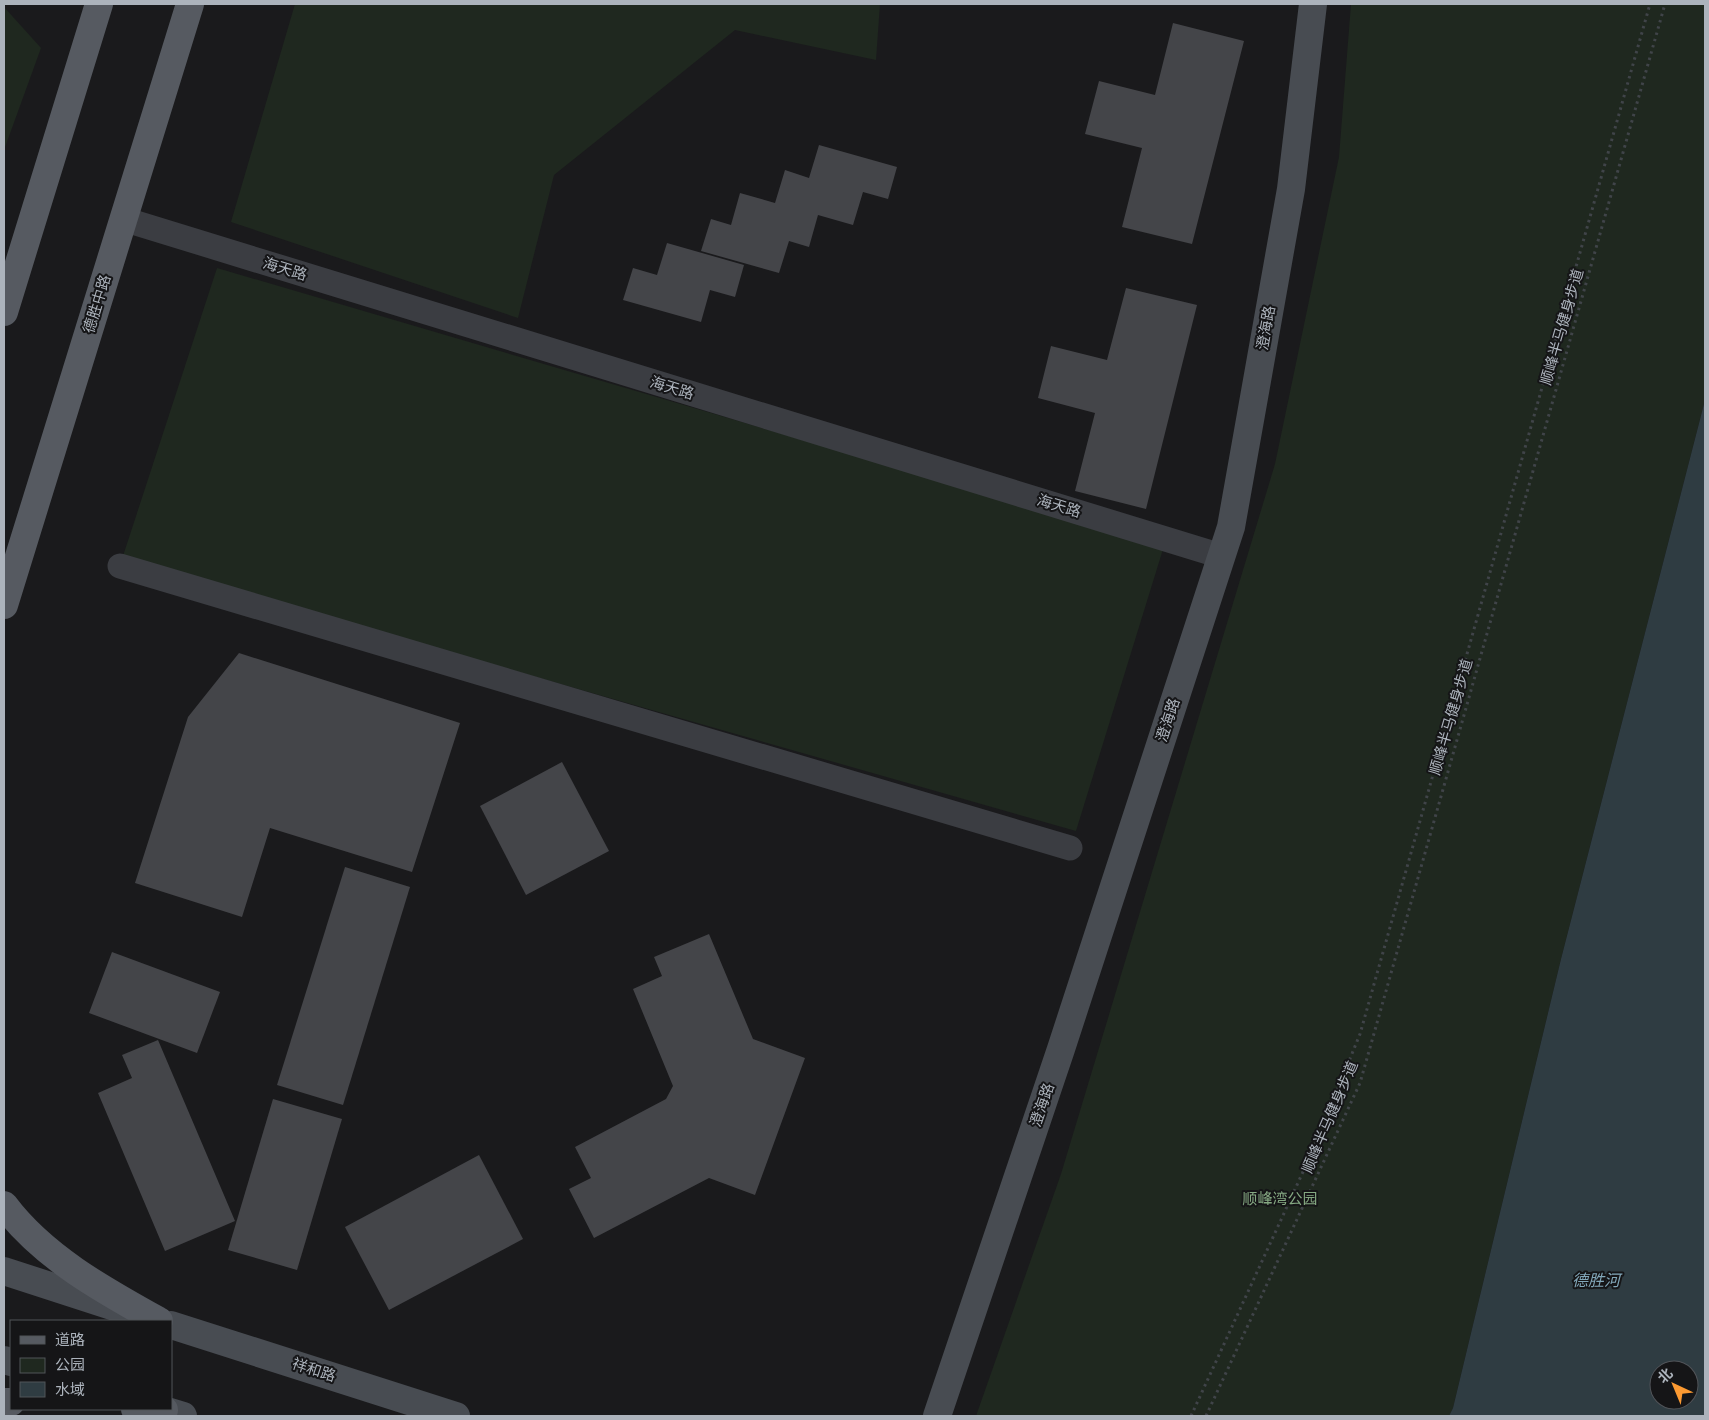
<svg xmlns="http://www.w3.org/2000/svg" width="1709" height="1420" viewBox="0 0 1709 1420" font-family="Overpass,'Noto Sans SC',sans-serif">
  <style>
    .green { fill: #1f281f }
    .water { fill: #2f3c42; fill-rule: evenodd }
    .building { fill: #444549 }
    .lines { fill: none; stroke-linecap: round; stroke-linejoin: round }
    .path { stroke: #404449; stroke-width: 3; stroke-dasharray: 2.5 4; stroke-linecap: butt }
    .street { stroke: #3b3d42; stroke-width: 25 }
    .secondary { stroke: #484c52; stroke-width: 28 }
    .primary { stroke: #565a61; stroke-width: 28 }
    .labels { text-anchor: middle; stroke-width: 4; stroke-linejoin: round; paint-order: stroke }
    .street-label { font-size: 15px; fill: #acb3bc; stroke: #151517 }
    .park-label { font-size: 15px; fill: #85a882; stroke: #151517 }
    .water-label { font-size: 16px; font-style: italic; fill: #82a7b9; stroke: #151517 }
  </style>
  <rect width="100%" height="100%" fill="#1a1a1c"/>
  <g class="green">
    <path d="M 295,4 L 880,4 L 876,60 L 735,30 L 554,175 L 518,318 L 231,222 Z"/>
    <path d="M 1351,4 L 1705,4 L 1705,400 L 1561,959 L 1453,1408 L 1449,1416 L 976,1416 L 1061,1174 L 1275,464 L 1339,157 Z"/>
    <path d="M 4,7 L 41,48 L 4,150 Z"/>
    <path d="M 217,268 L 1164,546 L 1076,831 L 122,559 Z"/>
  </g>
  <path class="water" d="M 1705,400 L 1705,1416 L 1449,1416 L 1453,1408 L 1561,959 ZM 1659,1370 L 1689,1370 L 1689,1400 L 1659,1400 Z"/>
  <g class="building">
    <path d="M 1173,23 L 1244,41 L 1192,244 L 1122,227 L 1142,148 L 1085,134 L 1099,81 L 1155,95 Z"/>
    <path d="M 819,145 L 897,167 L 888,199 L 863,192 L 853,225 L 818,215 L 809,247 L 789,241 L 779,273 L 701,251 L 711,219 L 731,225 L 740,193 L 775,203 L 785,170 L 809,178 Z"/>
    <path d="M 667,243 L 744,265 L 735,297 L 710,290 L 701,322 L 623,300 L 633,268 L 657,275 Z"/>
    <path d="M 1126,288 L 1197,305 L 1146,509 L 1075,491 L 1095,413 L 1038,398 L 1051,346 L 1107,360 Z"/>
    <path d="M 239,653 L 460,723 L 412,872 L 270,828 L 242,917 L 135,883 L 188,717 Z"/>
    <path d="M 562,762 L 609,851 L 526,895 L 480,806 Z"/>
    <path d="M 345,867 L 410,887 L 343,1105 L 277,1085 Z"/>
    <path d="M 709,934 L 753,1039 L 805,1058 L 755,1195 L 709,1178 L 594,1238 L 569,1189 L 591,1178 L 575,1147 L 666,1099 L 673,1086 L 633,989 L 662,976 L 654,957 Z"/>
    <path d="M 112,952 L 220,992 L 197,1053 L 89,1013 Z"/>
    <path d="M 158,1040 L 235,1221 L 165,1251 L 98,1093 L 132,1078 L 122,1055 Z"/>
    <path d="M 273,1099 L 342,1119 L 297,1270 L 228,1250 Z"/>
    <path d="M 479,1155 L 523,1239 L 389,1310 L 345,1227 Z"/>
  </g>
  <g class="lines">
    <g class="path">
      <path d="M 1191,1416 L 1313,1150 L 1360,1034 L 1650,4"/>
      <path d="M 1206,1416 L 1360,1083 L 1665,4"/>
    </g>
    <g class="street">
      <path d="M 123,219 L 1221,556"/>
      <path d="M 120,566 L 1070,848"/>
    </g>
    <g class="secondary">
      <path d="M 4,1271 L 130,1312"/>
      <path d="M 171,1325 L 456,1416"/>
      <path d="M 4,1360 L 11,1362"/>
      <path d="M 160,1409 L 183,1416"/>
      <path d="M 937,1416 L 1061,1049 L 1231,527 L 1291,189 L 1313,4"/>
    </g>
    <g class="primary">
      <path d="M 4,312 L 99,4"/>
      <path d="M 4,605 L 190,4"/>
      <path d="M 4,1205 C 43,1257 103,1290 159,1321"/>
      <path d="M 4,1402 L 11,1402"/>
      <path d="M 135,1409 L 164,1410"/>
    </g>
  </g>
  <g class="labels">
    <g class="street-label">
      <text transform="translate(285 269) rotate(17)" y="5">海天路</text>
      <text transform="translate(97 304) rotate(-73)" y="5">德胜中路</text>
      <text transform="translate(1562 327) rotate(-74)" y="5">顺峰半马健身步道</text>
      <text transform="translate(1266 328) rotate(-80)" y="5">澄海路</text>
      <text transform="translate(672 388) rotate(17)" y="5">海天路</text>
      <text transform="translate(1059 506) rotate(17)" y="5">海天路</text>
      <text transform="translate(1451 717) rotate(-74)" y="5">顺峰半马健身步道</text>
      <text transform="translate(1168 720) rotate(-72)" y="5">澄海路</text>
      <text transform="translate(1042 1105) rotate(-71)" y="5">澄海路</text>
      <text transform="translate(1330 1117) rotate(-67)" y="5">顺峰半马健身步道</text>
      <text transform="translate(314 1370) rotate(18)" y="5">祥和路</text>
    </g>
    <g class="park-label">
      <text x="1280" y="1204">顺峰湾公园</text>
    </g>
    <g class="water-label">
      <text x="1596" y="1286">德胜河</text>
    </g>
  </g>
  <rect width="1709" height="1420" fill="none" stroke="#acb3bc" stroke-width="10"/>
  <rect x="10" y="1320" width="162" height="90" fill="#151517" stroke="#515459"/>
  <rect x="20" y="1336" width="25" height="8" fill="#565a61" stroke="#515459"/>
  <text x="55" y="1345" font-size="15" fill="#acb3bc">道路</text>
  <rect x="20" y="1358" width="25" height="15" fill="#1f281f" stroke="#515459"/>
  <text x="55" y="1370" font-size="15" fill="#acb3bc">公园</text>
  <rect x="20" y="1382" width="25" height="15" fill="#2f3c42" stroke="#515459"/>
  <text x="55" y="1395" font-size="15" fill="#acb3bc">水域</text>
  <g transform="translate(1674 1385) rotate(316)"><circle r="24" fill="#151517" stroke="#515459"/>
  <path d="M0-4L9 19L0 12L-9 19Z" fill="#fc9a32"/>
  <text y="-8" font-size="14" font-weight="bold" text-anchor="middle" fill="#acb3bc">北</text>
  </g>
</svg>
